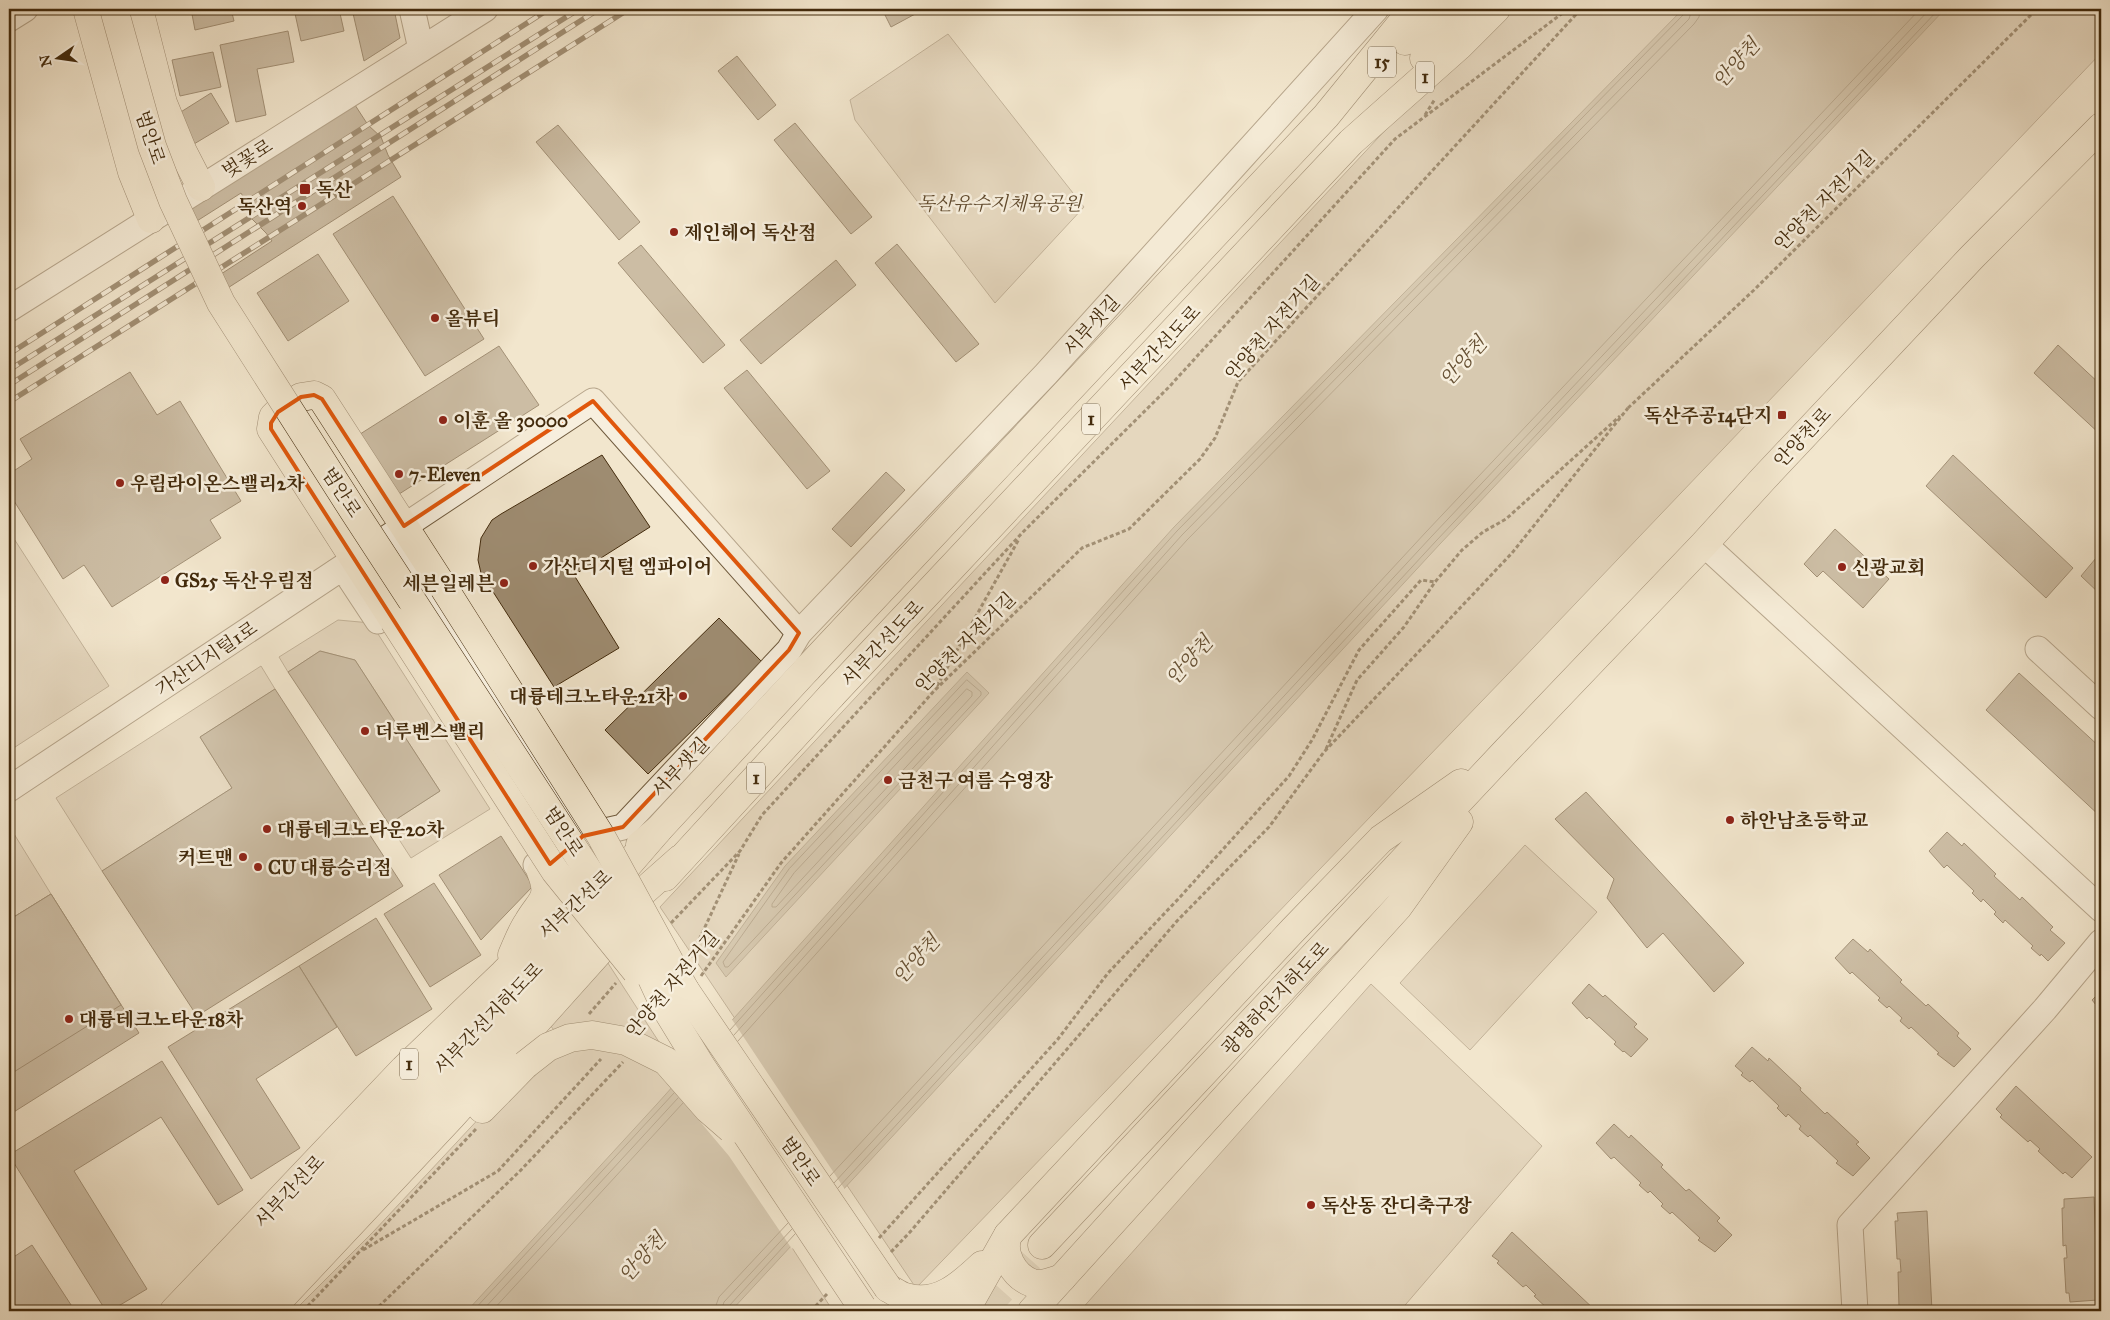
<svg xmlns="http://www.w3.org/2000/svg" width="2110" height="1320" viewBox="0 0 2110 1320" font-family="'IM FELL Great Primer','Noto Serif KR',serif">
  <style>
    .green { fill: #d4c6ac; stroke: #8c785c }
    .water { fill: #b6a68c; stroke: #887559 }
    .pier { fill: #f2e6cd }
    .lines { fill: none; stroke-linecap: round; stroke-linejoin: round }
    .shore { stroke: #7c684c; stroke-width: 1 }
    .building { fill: #9e8c71; stroke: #432b0d }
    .major-tunnel { stroke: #cfc1a7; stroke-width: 28; stroke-dasharray: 28 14; stroke-linecap: butt }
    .minor-casing { stroke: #6f5a3d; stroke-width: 27 }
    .major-casing { stroke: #432b0d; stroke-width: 29 }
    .highway-casing { stroke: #432b0d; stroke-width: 29 }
    .path { stroke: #432b0d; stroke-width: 3; stroke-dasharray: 4 2.5; stroke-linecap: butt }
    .minor { stroke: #f7efde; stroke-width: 25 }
    .major { stroke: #f2e6cd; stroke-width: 28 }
    .highway { stroke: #f2e6cd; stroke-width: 28 }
    .rail-casing { stroke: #432b0d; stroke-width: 5.5 }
    .rail { stroke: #f7efde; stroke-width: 4; stroke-dasharray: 11; stroke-linecap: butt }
    .major-bridge-casing { stroke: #432b0d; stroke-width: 29; stroke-linecap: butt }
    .major-bridge { stroke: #f2e6cd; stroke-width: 28 }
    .marked { fill: none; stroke: #e0570c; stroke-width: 4; stroke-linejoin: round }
    .poi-dot { fill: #8f2418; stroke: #f7efde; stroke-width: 2 }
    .labels { text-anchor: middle; stroke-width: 5; stroke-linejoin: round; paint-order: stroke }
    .shield { fill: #f7efde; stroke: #79664c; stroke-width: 1 }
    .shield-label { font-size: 18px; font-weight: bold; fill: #432b0d }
    .street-label { font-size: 19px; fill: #432b0d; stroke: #f7efde }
    .poi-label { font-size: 19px; font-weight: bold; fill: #432b0d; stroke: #f7efde; text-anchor: start }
    .park-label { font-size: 19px; font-style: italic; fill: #604a2d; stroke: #f7efde }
    .water-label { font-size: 20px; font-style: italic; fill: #665033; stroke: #f7efde }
  </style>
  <rect width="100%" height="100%" fill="#f2e6cd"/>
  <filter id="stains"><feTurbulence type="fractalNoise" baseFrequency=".004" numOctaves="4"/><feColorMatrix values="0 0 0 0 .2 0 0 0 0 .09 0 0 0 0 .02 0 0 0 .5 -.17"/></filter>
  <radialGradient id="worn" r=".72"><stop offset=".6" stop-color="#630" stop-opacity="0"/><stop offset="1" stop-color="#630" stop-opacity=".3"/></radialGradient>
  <g class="green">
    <path d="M 1506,9 L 2101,9 L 2101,53 L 1534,647 L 916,1288 L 660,907 L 1392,123 Z"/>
    <path d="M 948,34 L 1084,207 L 995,303 L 855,120 L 850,100 Z"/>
    <path d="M 9,531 L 109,686 L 9,751 L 9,611 L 15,607 L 9,597 Z"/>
    <path d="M 338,620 L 371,623 L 490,809 L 411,858 L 389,824 L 440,791 L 355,660 L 320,651 L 288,672 L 279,657 Z"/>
    <path d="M 261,666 L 275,689 L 200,737 L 232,788 L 102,871 L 56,798 Z"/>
    <path d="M 11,829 L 51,894 L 9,920 L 9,830 Z"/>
    <path d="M 1525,845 L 1597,912 L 1470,1050 L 1400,983 Z"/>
    <path d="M 604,957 L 833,1311 L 294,1311 L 373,1232 L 527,1067 L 555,1031 L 547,1022 Z"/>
    <path d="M 1371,984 L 1542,1146 L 1400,1311 L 1080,1311 Z"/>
  </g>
  <g class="water">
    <path d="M 1683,9 L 1945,9 L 1440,544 L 731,1311 L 467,1311 L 657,1104 L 1174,527 Z"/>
    <path d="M 967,672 L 989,693 L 726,977 L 716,963 L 785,866 Z"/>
  </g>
  <path class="pier" d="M 731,1018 L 846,1191 L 792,1249 L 729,1156 L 670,1086 Z"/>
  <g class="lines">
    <g class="shore">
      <path d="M 967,680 L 981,692 L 981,695 L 728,967 L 725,967 L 723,962 L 789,869 Z"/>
      <path d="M 967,689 L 972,692 L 972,696 L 776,907 L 772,907 L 772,904 L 794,873 Z"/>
      <path d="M 730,1030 L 1177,531 L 1684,14 L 1686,9"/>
      <path d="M 734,1035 L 1182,535 L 1689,19 L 1692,9"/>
      <path d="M 738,1041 L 1187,540 L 1694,24 L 1699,17 L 1700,9"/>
      <path d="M 830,1176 L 1426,532 L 1920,9"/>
      <path d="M 834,1183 L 1431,537 L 1930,9"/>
      <path d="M 838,1188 L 1436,541 L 1939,9"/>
      <path d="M 473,1311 L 674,1093"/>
      <path d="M 482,1311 L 678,1098"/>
      <path d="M 492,1311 L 683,1103"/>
      <path d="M 714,1311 L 719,1297 L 788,1223"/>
      <path d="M 721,1311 L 724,1302 L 792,1229"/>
      <path d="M 728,1311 L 729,1306 L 795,1234"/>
    </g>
  </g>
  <g class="building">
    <path d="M 191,9 L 231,9 L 234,21 L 195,30 Z"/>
    <path d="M 294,9 L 339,9 L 344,31 L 301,41 Z"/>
    <path d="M 352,9 L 394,9 L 400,38 L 364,61 Z"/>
    <path d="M 882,9 L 915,9 L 917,13 L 891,27 Z"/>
    <path d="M 288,31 L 294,62 L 257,69 L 266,115 L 236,122 L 220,45 Z"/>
    <path d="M 213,52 L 221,87 L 180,96 L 172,60 Z"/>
    <path d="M 737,56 L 776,105 L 758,120 L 718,71 Z"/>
    <path d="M 211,93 L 229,123 L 194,144 L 176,115 Z"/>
    <path d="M 355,105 L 368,125 L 381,137 L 388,155 L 401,177 L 209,300 L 201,287 L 272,241 L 266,233 L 252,219 L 247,210 L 246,202 L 241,193 L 178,233 L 171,222 Z"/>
    <path d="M 795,123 L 872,217 L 851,234 L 774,140 Z"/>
    <path d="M 558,125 L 640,222 L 619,240 L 536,142 Z"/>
    <path d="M 393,196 L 484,339 L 425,376 L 333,234 Z"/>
    <path d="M 897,244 L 979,344 L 956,362 L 875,263 Z"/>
    <path d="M 641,245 L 725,345 L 703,363 L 618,263 Z"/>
    <path d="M 318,254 L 349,301 L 288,341 L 257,293 Z"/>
    <path d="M 836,260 L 856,285 L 761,364 L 740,340 Z"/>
    <path d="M 2058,345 L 2101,385 L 2101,435 L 2034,373 Z"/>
    <path d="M 499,346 L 539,405 L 396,496 L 357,436 Z"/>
    <path d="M 747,370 L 830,471 L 807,489 L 724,388 Z"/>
    <path d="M 130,372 L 157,415 L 180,401 L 241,501 L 210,520 L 221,538 L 112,607 L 84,565 L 63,579 L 9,493 L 9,474 L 32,459 L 20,439 Z"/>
    <path d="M 602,455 L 650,527 L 574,575 L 619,648 L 554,687 L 481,573 L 478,560 L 481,538 L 492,520 L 501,514 Z"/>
    <path d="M 1953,455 L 2073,568 L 2046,598 L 1926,486 Z"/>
    <path d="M 886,472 L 905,490 L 851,547 L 832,529 Z"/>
    <path d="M 1835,529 L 1889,579 L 1863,608 L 1823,571 L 1817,577 L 1804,564 Z"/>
    <path d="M 2101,552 L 2101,595 L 2081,576 Z"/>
    <path d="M 719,618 L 762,662 L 648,774 L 605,730 Z"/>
    <path d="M 320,651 L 355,660 L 440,791 L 389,824 L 288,672 Z"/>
    <path d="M 2019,673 L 2101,748 L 2101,817 L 1986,710 Z"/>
    <path d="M 275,689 L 403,886 L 197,1016 L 102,871 L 232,788 L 200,737 Z"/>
    <path d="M 1586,792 L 1744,963 L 1714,992 L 1663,933 L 1647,948 L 1607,898 L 1614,879 L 1555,819 Z"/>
    <path d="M 1947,832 L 1962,846 L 1964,843 L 1996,874 L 1994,876 L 2020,900 L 2022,897 L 2053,927 L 2050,930 L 2065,943 L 2048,961 L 2041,954 L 2040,956 L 2031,948 L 2033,946 L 2005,920 L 2003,923 L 1994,914 L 1996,912 L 1983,899 L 1981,902 L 1972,893 L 1974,891 L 1947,865 L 1944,868 L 1929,851 Z"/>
    <path d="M 501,836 L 533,886 L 481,940 L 439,875 Z"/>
    <path d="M 434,883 L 481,955 L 430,987 L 384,914 Z"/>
    <path d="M 51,894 L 139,1033 L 9,1115 L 9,920 Z"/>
    <path d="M 51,894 L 121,1005 L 9,1075 L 9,920 Z"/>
    <path d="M 376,918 L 432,1009 L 356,1056 L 299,966 Z"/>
    <path d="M 1853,939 L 1868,952 L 1870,949 L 1902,980 L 1900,982 L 1926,1006 L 1928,1004 L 1959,1033 L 1957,1036 L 1971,1049 L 1954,1067 L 1937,1054 L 1939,1053 L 1911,1027 L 1909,1029 L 1900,1021 L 1902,1018 L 1889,1006 L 1887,1008 L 1878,1000 L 1880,998 L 1852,972 L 1850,974 L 1835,958 Z"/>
    <path d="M 299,966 L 337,1027 L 256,1079 L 300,1148 L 251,1179 L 168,1047 Z"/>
    <path d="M 1589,984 L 1603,997 L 1605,995 L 1637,1024 L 1634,1027 L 1648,1039 L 1631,1057 L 1624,1051 L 1623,1052 L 1614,1044 L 1616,1042 L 1589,1017 L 1587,1019 L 1572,1003 Z"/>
    <path d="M 2101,991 L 2101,1011 L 2092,1000 Z"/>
    <path d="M 1752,1047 L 1768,1061 L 1769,1058 L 1801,1088 L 1800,1090 L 1825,1114 L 1827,1112 L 1859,1142 L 1856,1144 L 1870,1158 L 1853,1176 L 1836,1163 L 1838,1161 L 1810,1135 L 1808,1137 L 1799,1129 L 1801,1126 L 1788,1114 L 1786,1117 L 1777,1108 L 1779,1106 L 1752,1080 L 1750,1082 L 1741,1075 L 1743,1073 L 1735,1066 Z"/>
    <path d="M 162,1061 L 243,1190 L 218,1205 L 161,1117 L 74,1171 L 147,1289 L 110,1311 L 106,1311 L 9,1155 Z"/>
    <path d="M 2016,1086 L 2092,1157 L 2072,1178 L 2065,1172 L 2063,1174 L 2038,1151 L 2040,1149 L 2030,1140 L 2028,1142 L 2000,1117 L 2002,1115 L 1996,1109 Z"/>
    <path d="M 1614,1124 L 1629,1138 L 1631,1135 L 1663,1165 L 1661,1167 L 1686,1191 L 1689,1189 L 1720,1218 L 1717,1221 L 1732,1235 L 1715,1252 L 1698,1240 L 1700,1238 L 1672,1212 L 1670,1214 L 1661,1206 L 1663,1204 L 1650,1191 L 1648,1193 L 1639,1185 L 1641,1183 L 1614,1157 L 1611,1159 L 1596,1143 Z"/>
    <path d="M 2094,1197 L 2098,1300 L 2070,1302 L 2069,1293 L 2066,1293 L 2064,1258 L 2067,1258 L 2066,1245 L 2063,1246 L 2062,1208 L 2064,1208 L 2064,1199 Z"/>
    <path d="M 1927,1211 L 1932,1311 L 1903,1311 L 1903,1307 L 1899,1307 L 1898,1272 L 1901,1272 L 1900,1259 L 1897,1259 L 1895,1221 L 1898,1221 L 1897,1213 Z"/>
    <path d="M 1512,1232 L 1596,1311 L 1550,1311 L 1534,1296 L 1536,1295 L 1526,1285 L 1523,1287 L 1497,1263 L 1499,1261 L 1492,1256 Z"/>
    <path d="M 32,1245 L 75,1311 L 9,1311 L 9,1260 Z"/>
  </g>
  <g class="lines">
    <path class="major-tunnel" d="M 983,1311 L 1042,1245"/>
    <defs>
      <g id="minor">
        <path d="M 412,9 L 421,49"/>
        <path d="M 9,19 L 25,9"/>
        <path d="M 9,309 L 485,9"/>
        <path d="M 383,540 L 394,543 L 410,564 L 583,836"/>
        <path d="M 1704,544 L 2101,909"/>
        <path d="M 336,572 L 345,573 L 349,577 L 378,621"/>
        <path d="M 2038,649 L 2101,707"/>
        <path d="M 9,789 L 593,401 L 799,633"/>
        <path d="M 536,865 L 541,872 L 583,836 L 623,827 L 789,650 L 799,633 L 1046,374 L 1376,9"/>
        <path d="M 1855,1311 L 1850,1225 L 2045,1009 L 2101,942"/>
      </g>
      <g id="major">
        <path d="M 87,9 L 132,172 L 151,219"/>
        <path d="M 139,9 L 163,103 L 183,152 L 201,187"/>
        <path d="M 394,621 L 271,429 L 273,417 L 278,412 L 301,397 L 314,395 L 322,399 L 444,588"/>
        <path d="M 640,845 L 658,830 L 807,669"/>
        <path d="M 665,877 L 831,696"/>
        <path d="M 512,955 C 517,944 521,932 528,922 C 540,901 552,899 541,872"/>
        <path d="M 482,1109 L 525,1065"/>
        <path d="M 1008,1235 C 1001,1253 1013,1276 1032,1283 C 1042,1286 1053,1281 1062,1278"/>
        <path d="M 1042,1245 L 1507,750 L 1704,544 L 1764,478 L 1972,257 L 2101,127"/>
        <path d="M 888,1288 C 894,1291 900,1296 906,1297 C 937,1307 962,1284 982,1265"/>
        <path d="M 174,1311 L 404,1069 L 503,974 L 566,910 L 596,883"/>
        <path d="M 269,1311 L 452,1116 L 625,923"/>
        <path d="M 965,1311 L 1008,1235 L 1293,930 L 1381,839 L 1461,783"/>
        <path d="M 1032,1311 L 1398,907 L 1459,822"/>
      </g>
      <g id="highway">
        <path d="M 1405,41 L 1438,9"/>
        <path d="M 1424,58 L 1468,9"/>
        <path d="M 807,669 L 1326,116 L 1413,9"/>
        <path d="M 831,696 L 1351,142 L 1459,46 L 1496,9"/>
        <path d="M 210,1311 L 568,934 L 658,830"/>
        <path d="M 241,1311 L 584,944 L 680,859"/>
      </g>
    </defs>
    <use href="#minor" class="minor-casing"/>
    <use href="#major" class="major-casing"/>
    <use href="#highway" class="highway-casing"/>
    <g class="path">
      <path d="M 1425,115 L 1435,99"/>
      <path d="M 1628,408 L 1754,290 L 2037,9"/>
      <path d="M 937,686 L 1019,539"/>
      <path d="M 1326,749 L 1357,680 L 1404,627 L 1435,582 L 1462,550 L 1483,532 L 1506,519 L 1620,416"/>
      <path d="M 671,923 L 740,851 L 762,815 L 1023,532 L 1169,387 L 1395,139 L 1568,9"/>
      <path d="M 691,957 L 739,854"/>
      <path d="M 701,976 L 781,863 L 934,691 L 1082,548 L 1129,529 L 1200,459 L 1215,438 L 1238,382 L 1581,9"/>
      <path d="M 589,1014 L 616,983"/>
      <path d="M 879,1238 L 1058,1039 L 1108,973 L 1181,896 L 1289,776 L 1312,740 L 1359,650 L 1421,580 L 1435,582"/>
      <path d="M 363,1250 L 498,1171 L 601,1059"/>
      <path d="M 891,1252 L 910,1232 L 1177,921 L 1269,827 L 1324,752 L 1512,553 L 1628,408"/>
      <path d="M 303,1311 L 476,1129"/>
      <path d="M 374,1311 L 520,1171 L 623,1062"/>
      <path d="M 811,1311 L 827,1294"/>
    </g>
    <use href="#minor" class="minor"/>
    <use href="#major" class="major"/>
    <use href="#highway" class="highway"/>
    <defs>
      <g id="rail">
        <path d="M 9,354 L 549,9"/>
        <path d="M 9,370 L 579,9"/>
        <path d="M 9,385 L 599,9"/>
        <path d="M 9,402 L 629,9"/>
      </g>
    </defs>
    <use href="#rail" class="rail-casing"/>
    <use href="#rail" class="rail"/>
    <defs>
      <g id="major-bridge">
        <path d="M 114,9 L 152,146 L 173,201 L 221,303 L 353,510 L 636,944 L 665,1007 L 701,1066 L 862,1307"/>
        <path d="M 444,588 L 601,836 L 685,990"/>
        <path d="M 394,621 L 555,871 L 636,971"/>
        <path d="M 672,977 L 685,990 L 888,1288"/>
        <path d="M 525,1065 L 548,1047 L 570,1038 L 592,1035 L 626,1041 L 666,1061 L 708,1109 L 731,1129"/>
      </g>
    </defs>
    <use href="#major-bridge" class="major-bridge-casing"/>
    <use href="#major-bridge" class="major-bridge"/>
  </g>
  <path d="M0 0H2110V1320H0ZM 314,395 L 322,399 L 404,526 L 593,401 L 799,633 L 789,650 L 623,827 L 583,836 L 550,864 L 271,429 L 271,423 L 278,412 L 301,397 Z" fill="#f2e6cd" fill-opacity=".55" fill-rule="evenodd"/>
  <path class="marked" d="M 314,395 L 322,399 L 404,526 L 593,401 L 799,633 L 789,650 L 623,827 L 583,836 L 550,864 L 271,429 L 271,423 L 278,412 L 301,397 Z"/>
  <g class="poi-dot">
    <rect x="299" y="183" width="12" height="12" rx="2.5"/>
    <circle cx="302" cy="206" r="5"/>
    <circle cx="674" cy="232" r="5"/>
    <circle cx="435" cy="318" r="5"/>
    <rect x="1777" y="410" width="10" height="10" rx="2.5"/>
    <circle cx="443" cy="420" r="5"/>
    <circle cx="399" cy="474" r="5"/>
    <circle cx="120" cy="483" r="5"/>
    <circle cx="533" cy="566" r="5"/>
    <circle cx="1842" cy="567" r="5"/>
    <circle cx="165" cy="580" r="5"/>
    <circle cx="504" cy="583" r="5"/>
    <circle cx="683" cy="696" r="5"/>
    <circle cx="365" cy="731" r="5"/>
    <circle cx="888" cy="780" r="5"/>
    <circle cx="1730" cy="820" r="5"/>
    <circle cx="267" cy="829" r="5"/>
    <circle cx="243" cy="857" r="5"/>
    <circle cx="258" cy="867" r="5"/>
    <circle cx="69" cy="1019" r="5"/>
    <circle cx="1311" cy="1205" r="5"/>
  </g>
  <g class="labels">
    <g class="shield">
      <rect x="1368" y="46.5" width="28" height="31" rx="4"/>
      <rect x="1416" y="61.5" width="18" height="31" rx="4"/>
      <rect x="1082" y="403.5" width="18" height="31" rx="4"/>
      <rect x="747" y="762.5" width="18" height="31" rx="4"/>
      <rect x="400" y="1048.5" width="18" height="31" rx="4"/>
    </g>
    <g class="shield-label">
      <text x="1382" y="68">15</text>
      <text x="1425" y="83">1</text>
      <text x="1091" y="425">1</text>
      <text x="756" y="784">1</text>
      <text x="409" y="1070">1</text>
    </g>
    <g class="street-label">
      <text transform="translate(151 137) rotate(72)" y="7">범안로</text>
      <text transform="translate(247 158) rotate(-32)" y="7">벚꽃로</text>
      <text transform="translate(1824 200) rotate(-45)" y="7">안양천 자전거길</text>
      <text transform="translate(1091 325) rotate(-48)" y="7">서부샛길</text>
      <text transform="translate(1272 327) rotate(-49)" y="7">안양천 자전거길</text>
      <text transform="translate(1159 348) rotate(-47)" y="7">서부간선도로</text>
      <text transform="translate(1802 437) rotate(-47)" y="7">안양천로</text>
      <text transform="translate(342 492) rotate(57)" y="7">범안로</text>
      <text transform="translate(965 642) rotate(-45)" y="7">안양천 자전거길</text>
      <text transform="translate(882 643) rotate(-47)" y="7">서부간선도로</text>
      <text transform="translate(206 658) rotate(-34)" y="7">가산디지털1로</text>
      <text transform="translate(680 767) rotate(-47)" y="7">서부샛길</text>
      <text transform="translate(564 831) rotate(57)" y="7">범안로</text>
      <text transform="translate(575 904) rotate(-43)" y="7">서부간선로</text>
      <text transform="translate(672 984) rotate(-50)" y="7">안양천 자전거길</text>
      <text transform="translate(1275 998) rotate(-47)" y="7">광명하안지하도로</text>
      <text transform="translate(488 1018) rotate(-46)" y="7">서부간선지하도로</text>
      <text transform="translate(801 1161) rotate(56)" y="7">범안로</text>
      <text transform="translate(289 1191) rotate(-47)" y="7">서부간선로</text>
    </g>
    <g class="poi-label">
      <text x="316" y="196">독산</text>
      <text x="292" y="213" text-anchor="end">독산역</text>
      <text x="684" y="239">제인헤어 독산점</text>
      <text x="445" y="325">올뷰티</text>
      <text x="1772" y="422" text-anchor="end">독산주공14단지</text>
      <text x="453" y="427">이훈 올 30000</text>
      <text x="409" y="481">7-Eleven</text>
      <text x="130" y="490">우림라이온스밸리2차</text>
      <text x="543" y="573">가산디지털 엠파이어</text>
      <text x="1852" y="574">신광교회</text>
      <text x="175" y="587">GS25 독산우림점</text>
      <text x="494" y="590" text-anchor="end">세븐일레븐</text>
      <text x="673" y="703" text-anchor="end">대륭테크노타운21차</text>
      <text x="375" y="738">더루벤스밸리</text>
      <text x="898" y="787">금천구 여름 수영장</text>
      <text x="1740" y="827">하안남초등학교</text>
      <text x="277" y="836">대륭테크노타운20차</text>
      <text x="233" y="864" text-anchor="end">커트맨</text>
      <text x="268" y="874">CU 대륭승리점</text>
      <text x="79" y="1026">대륭테크노타운18차</text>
      <text x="1321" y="1212">독산동 잔디축구장</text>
    </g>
    <g class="park-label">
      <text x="999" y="210">독산유수지체육공원</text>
    </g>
    <g class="water-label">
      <text transform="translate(1736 63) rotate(-48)" y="7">안양천</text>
      <text transform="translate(1463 361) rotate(-48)" y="7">안양천</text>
      <text transform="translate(1189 660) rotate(-48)" y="7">안양천</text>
      <text transform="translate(916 959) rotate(-48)" y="7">안양천</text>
      <text transform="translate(642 1257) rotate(-48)" y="7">안양천</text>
    </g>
  </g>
  <rect width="2110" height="1320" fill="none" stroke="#f2e6cd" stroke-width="30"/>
  <rect x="10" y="10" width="2090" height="1300" fill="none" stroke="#432b0d" stroke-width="2.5"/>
  <rect x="15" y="15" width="2080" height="1290" fill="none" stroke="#432b0d"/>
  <g transform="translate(58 58) rotate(257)" stroke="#f7efde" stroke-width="4" paint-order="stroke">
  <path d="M0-4L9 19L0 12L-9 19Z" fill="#432b0d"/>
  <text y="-8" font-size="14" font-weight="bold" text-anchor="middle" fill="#432b0d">N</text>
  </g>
  <rect width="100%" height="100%" filter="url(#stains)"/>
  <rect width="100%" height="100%" fill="url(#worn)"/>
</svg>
